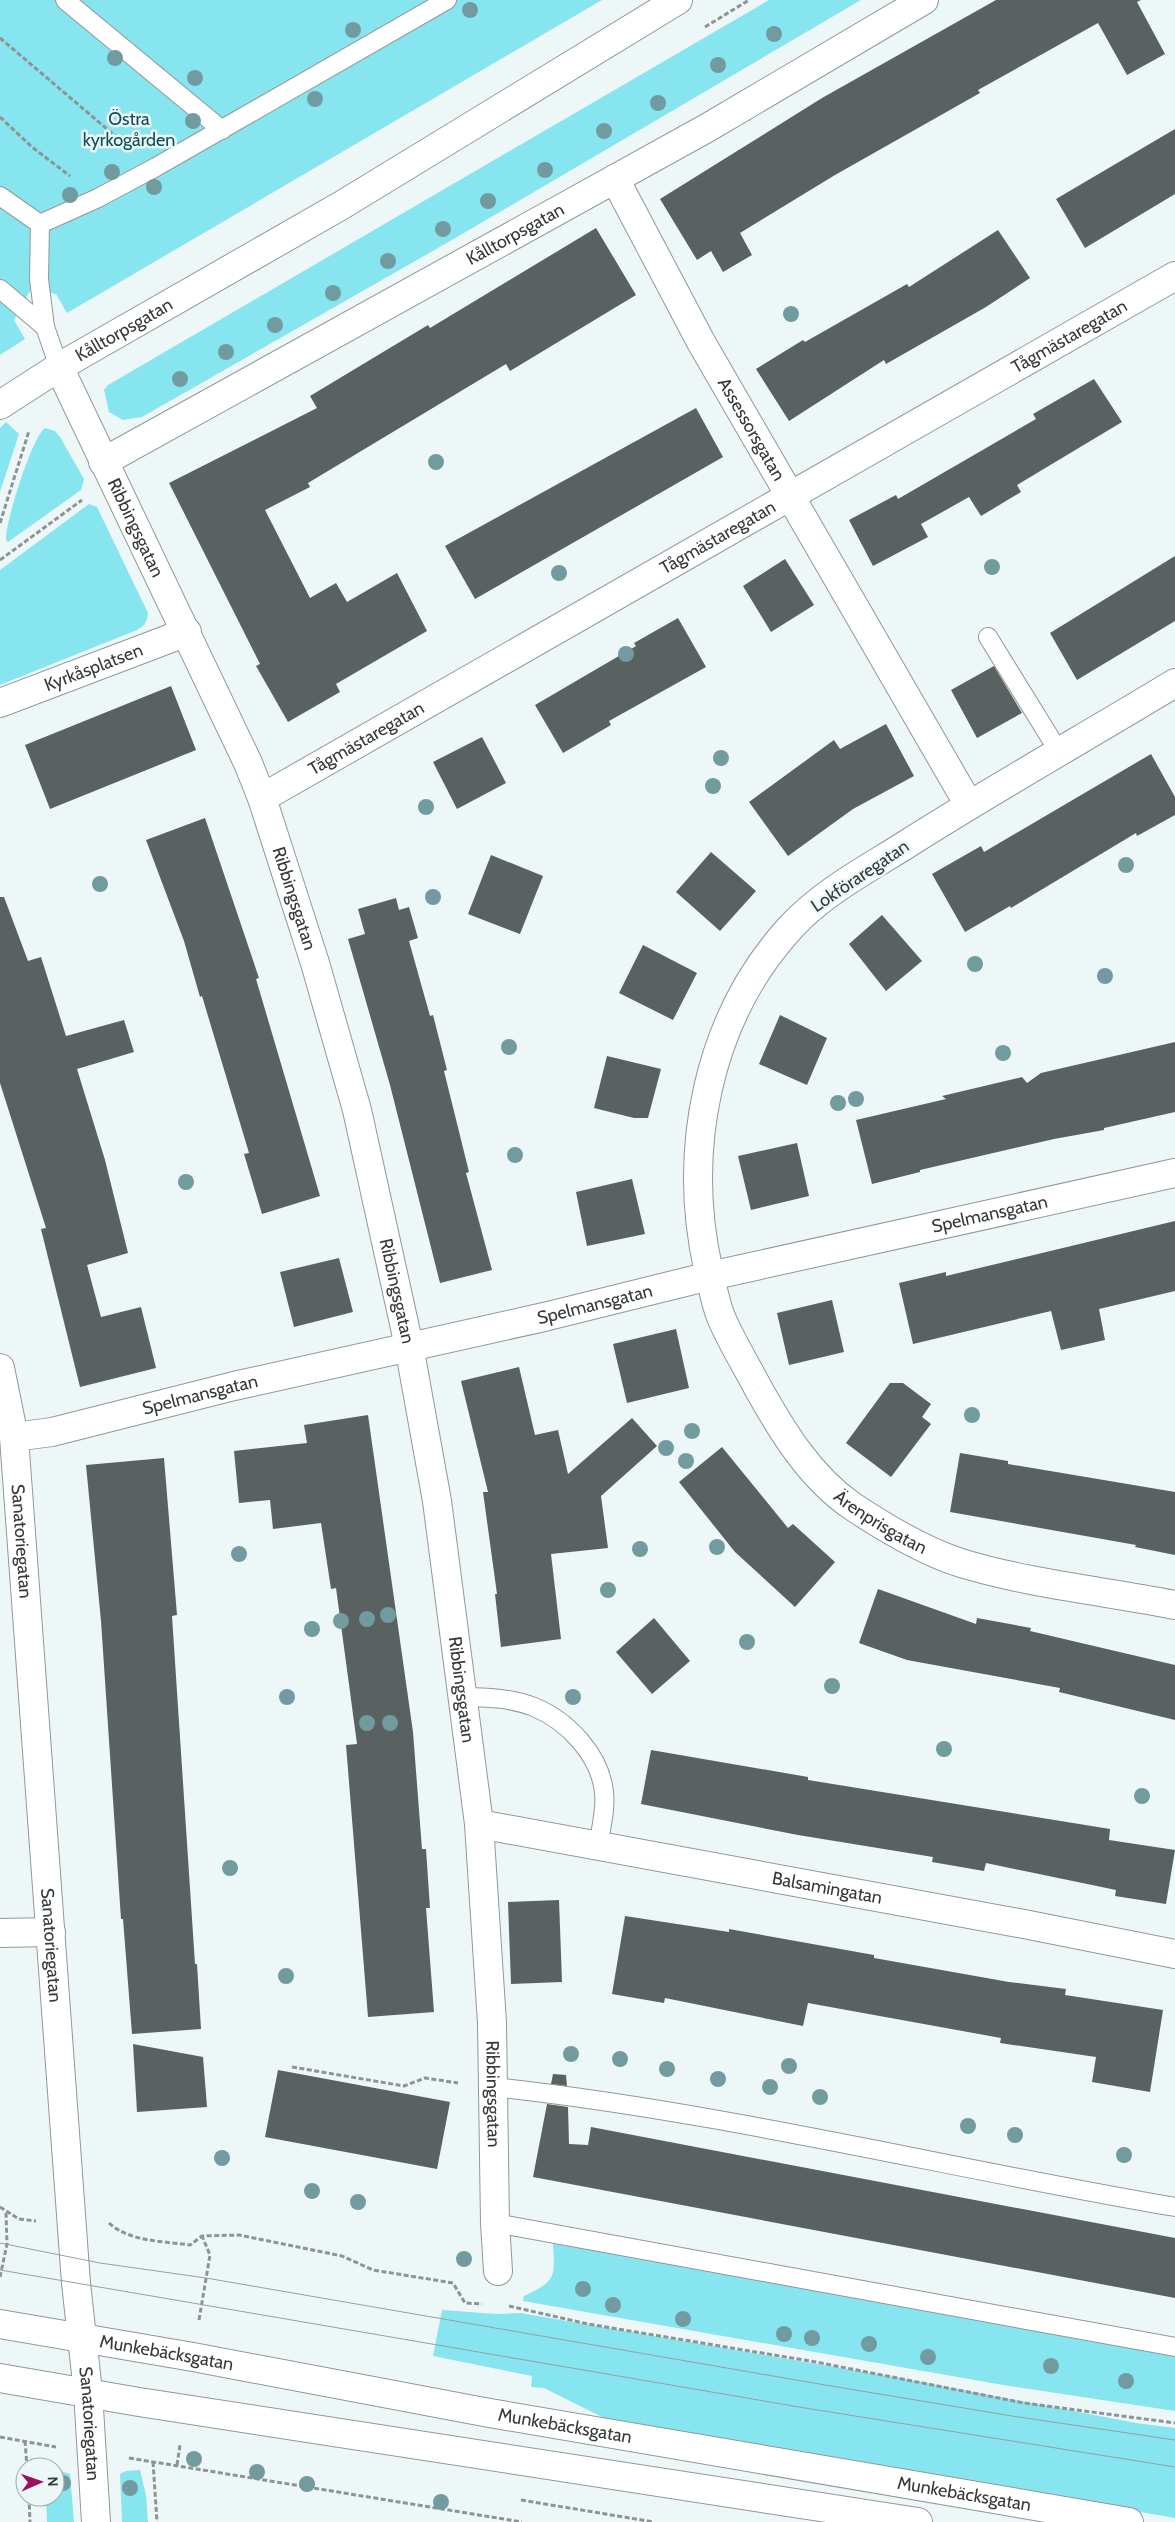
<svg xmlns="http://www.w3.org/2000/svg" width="1175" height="2522" viewBox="0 0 1175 2522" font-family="Cabin,sans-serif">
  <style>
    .green { fill: #87e5ef }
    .building { fill: #596161 }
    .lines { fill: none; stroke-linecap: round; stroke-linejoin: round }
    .service-casing { stroke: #909899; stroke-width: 20 }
    .minor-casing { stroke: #909899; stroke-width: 30 }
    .tertiary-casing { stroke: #909899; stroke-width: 30 }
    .path { stroke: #8e9394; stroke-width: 3; stroke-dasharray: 5 2.5; stroke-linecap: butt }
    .service { stroke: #fff; stroke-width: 18 }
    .minor { stroke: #fff; stroke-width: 28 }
    .tertiary { stroke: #fff; stroke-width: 28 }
    .tram { stroke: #999fa0; stroke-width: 1 }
    .tree { fill: #719b9e }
    .labels { text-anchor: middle; stroke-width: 5; stroke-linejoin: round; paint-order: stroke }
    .park-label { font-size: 18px; fill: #0b4f55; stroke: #eef7f8 }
    .street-label { font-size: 18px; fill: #363939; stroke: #eef7f8 }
  </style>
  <rect width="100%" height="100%" fill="#eef7f8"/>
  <g class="green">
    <path d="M 0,0 L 602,0 L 67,313 L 56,294 L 31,289 L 14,320 L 25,339 L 0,355 Z"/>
    <path d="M 769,0 L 861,0 L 452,240 L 142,417 L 123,420 L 109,412 L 104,390 L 108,385 Z"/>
    <path d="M 6,422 L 19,434 L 0,492 L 0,428 Z"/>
    <path d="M 45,428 L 55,431 L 60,437 L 84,479 L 81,490 L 8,542 L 6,540 C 5,522 32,437 45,428 Z"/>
    <path d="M 89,504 L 97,507 L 148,613 C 147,622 145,625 137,630 L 0,685 L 0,570 Z"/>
    <path d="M 553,2244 L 617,2252 L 1175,2353 L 1175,2411 L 1009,2386 L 523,2301 L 524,2296 C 556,2281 555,2278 553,2244 Z"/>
    <path d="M 442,2310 L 497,2314 L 520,2313 L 900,2378 L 1136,2423 L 1175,2428 L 1175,2518 L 608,2420 L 544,2388 L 531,2387 L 532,2376 L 433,2356 Z"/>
    <path d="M 140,2470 L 146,2495 L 148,2522 L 122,2522 L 120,2474 L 126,2471 Z"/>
    <path d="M 61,2471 L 70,2474 L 74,2522 L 47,2522 L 46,2497 L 55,2497 L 55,2473 Z"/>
  </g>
  <g class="building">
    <path d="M 996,0 L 1141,0 L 1137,2 L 1165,54 L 1127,75 L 1098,23 L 978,90 L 980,93 L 835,175 L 740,233 L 752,255 L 723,272 L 711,251 L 697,260 L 660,199 L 822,98 Z"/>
    <path d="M 1175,129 L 1175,194 L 1085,248 L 1056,199 Z"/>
    <path d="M 596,228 L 636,295 L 510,371 L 506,364 L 308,483 L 310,487 L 265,510 L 310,598 L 336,583 L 347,602 L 397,573 L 427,631 L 336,684 L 340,692 L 288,722 L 256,666 L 260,664 L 169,483 L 317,408 L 310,396 L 428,325 L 430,328 Z"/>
    <path d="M 998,230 L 1030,278 L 986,307 L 886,364 L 884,360 L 789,421 L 756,369 L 803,340 L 805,342 L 907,284 L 909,287 Z"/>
    <path d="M 1094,379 L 1122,422 L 1017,485 L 1021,492 L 981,516 L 969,497 L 921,524 L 928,537 L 873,566 L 849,520 L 896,495 L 898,499 L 1036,419 L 1033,414 Z"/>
    <path d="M 696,408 L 723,457 L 475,599 L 445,546 Z"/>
    <path d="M 1175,556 L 1175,621 L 1077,680 L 1050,633 Z"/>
    <path d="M 785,559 L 814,605 L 771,632 L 743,586 Z"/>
    <path d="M 678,618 L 706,667 L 609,721 L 611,725 L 563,753 L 535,705 L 636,646 L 634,643 Z"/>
    <path d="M 994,666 L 1022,713 L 977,738 L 951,690 Z"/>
    <path d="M 171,686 L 196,750 L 50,809 L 25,745 Z"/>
    <path d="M 886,724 L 914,776 L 853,809 L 788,856 L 749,802 L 834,740 L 840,749 Z"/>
    <path d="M 482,737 L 506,783 L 457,809 L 433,762 Z"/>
    <path d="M 1151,754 L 1175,797 L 1175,815 L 1137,836 L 1136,833 L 1011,908 L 1010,906 L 965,932 L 932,874 L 981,846 L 984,852 Z"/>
    <path d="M 205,818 L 259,978 L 256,979 L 320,1196 L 262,1214 L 244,1154 L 249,1153 L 202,996 L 200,997 L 184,941 L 146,840 Z"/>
    <path d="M 711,852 L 756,891 L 720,931 L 676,892 Z"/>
    <path d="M 491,855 L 543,876 L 520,934 L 468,914 Z"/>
    <path d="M 0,897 L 4,897 L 28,961 L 41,957 L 66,1036 L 124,1020 L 134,1052 L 77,1069 L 105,1160 L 128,1253 L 87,1265 L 101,1317 L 141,1307 L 156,1368 L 80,1387 L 41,1229 L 46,1228 L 0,1083 Z"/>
    <path d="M 396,898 L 399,910 L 409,907 L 418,938 L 409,941 L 430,1016 L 433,1015 L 447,1070 L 444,1071 L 469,1172 L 466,1173 L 492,1270 L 440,1283 L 390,1085 L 348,939 L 365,934 L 358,909 Z"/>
    <path d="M 882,915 L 922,961 L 886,991 L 849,944 Z"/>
    <path d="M 643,945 L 697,973 L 673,1020 L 619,993 Z"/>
    <path d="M 780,1015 L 827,1038 L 807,1085 L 759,1064 Z"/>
    <path d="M 1175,1042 L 1175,1112 L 1104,1128 L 1104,1130 L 1054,1139 L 920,1170 L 920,1172 L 872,1184 L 856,1120 L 946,1099 L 942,1096 L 1022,1077 L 1027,1083 L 1041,1073 Z"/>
    <path d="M 607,1056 L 661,1069 L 648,1118 L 634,1118 L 594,1108 Z"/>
    <path d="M 797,1143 L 809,1196 L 751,1210 L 738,1156 Z"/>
    <path d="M 632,1179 L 645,1234 L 587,1246 L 576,1192 Z"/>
    <path d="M 1175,1221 L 1175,1291 L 1099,1309 L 1105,1340 L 1061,1350 L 1051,1311 L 913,1344 L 899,1283 L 946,1272 L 946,1276 Z"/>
    <path d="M 339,1258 L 353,1312 L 294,1327 L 280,1272 Z"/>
    <path d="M 832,1300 L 844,1352 L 789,1365 L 777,1313 Z"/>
    <path d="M 676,1329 L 689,1388 L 627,1403 L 613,1344 Z"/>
    <path d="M 519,1367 L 535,1435 L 558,1430 L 568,1474 L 632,1418 L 657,1446 L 601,1496 L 608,1548 L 551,1554 L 561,1639 L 501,1647 L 495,1594 L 497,1594 L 483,1492 L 488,1492 L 461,1381 Z"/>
    <path d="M 890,1383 L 903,1383 L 931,1404 L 922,1417 L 931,1424 L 891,1477 L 846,1443 Z"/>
    <path d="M 368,1415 L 413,1732 L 422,1849 L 426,1849 L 430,1908 L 426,1908 L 434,2012 L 368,2017 L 346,1745 L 357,1744 L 336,1588 L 331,1589 L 321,1523 L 273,1529 L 270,1500 L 239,1503 L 234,1451 L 307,1443 L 304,1425 Z"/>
    <path d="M 722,1447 L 788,1528 L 793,1524 L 835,1562 L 795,1607 L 735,1552 L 679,1482 Z"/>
    <path d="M 960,1453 L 1008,1461 L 1008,1464 L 1175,1492 L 1175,1555 L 1135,1547 L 1136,1545 L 950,1512 Z"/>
    <path d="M 164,1458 L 177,1615 L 172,1616 L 195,1964 L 197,1964 L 201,2029 L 132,2034 L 123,1919 L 121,1919 L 101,1621 L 86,1465 Z"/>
    <path d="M 878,1589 L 976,1624 L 977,1618 L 1031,1628 L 1030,1631 L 1175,1665 L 1175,1720 L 1059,1692 L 1060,1688 L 907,1660 L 859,1643 Z"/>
    <path d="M 654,1618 L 690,1661 L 652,1694 L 616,1652 Z"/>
    <path d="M 651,1750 L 808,1777 L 808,1780 L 1110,1829 L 1109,1840 L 1175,1850 L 1166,1904 L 1115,1896 L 1116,1890 L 986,1863 L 984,1871 L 932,1862 L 933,1857 L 798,1835 L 641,1804 Z"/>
    <path d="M 559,1900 L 562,1982 L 511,1984 L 508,1902 Z"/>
    <path d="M 625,1916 L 729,1932 L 729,1929 L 874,1955 L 874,1958 L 1009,1982 L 1066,1989 L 1065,1995 L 1163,2010 L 1150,2092 L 1092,2082 L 1096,2057 L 1000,2043 L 1001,2038 L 808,2003 L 803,2026 L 665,1998 L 664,2003 L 612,1994 Z"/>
    <path d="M 133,2044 L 203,2057 L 207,2107 L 137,2112 Z"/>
    <path d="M 278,2070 L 450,2102 L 437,2169 L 265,2137 Z"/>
    <path d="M 553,2074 L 566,2075 L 567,2086 L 551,2084 Z"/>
    <path d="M 547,2104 L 568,2107 L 569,2144 L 588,2145 L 591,2127 L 1175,2238 L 1175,2298 L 533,2177 Z"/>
  </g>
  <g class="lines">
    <defs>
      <g id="service">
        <path d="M 65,0 L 222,130"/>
        <path d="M 0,196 L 40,224"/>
        <path d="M 0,289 L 45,327"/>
        <path d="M 59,367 L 45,327 L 39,279 L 40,224 L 98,198 L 156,167 L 447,0"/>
        <path d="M 988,637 L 1059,752"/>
        <path d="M 462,1697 C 486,1697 511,1698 534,1707 C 568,1721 600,1755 604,1792 C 606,1810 601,1828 598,1846"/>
        <path d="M 493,2087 C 723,2112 947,2168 1175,2207"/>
        <path d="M 495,2223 L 1175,2347"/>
      </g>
      <g id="minor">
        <path id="s1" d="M 615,179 L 701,342 L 969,805"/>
        <path id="s2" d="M 59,367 L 248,763 L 262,798 L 315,963 L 357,1110 L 409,1346 L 437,1501 L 479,1824 L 492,2023 L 495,2223 L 498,2271"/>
        <path id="s3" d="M 0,405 L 59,367 L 342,205 L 678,0"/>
        <path id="s4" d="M 103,462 L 707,128 L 924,0"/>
        <path id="s5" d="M 1175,683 C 1086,737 995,788 907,844 C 866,870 823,892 790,928 C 707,1019 682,1150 708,1268 C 712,1284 715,1302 721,1317 C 731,1341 746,1365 758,1388 C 782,1431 810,1477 852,1506 C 885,1528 923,1551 961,1563 C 1030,1584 1104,1591 1175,1605"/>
        <path id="s6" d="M 0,703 L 187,632"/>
        <path id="s7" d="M 262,798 L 1175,276"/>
        <path id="s8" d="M 0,1368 L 14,1437 L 76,2283 L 88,2392 L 96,2522"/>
        <path id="s9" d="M 14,1437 L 52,1432 L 234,1386 L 544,1317 L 710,1276 L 1175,1173"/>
        <path id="s10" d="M 479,1824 L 1024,1924 L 1175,1954"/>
        <path d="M 0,1933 L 51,1932"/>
      </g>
      <g id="tertiary">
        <path id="s11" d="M 0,2324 L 193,2357 L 484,2412 L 1129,2522"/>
        <path d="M 0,2378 L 139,2402 L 918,2522"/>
      </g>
    </defs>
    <use href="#service" class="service-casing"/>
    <use href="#minor" class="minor-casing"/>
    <use href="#tertiary" class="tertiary-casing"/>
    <g class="path">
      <path d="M 705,27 L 749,0"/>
      <path d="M 0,38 L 127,146"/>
      <path d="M 0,117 L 32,147 L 70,176"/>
      <path d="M 0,523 L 29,431"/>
      <path d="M 0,560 L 82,500"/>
      <path d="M 292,2067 L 404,2086 L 425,2078 L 458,2083"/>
      <path d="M 0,2207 L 19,2219 L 36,2221"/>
      <path d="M 109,2223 C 130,2242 163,2241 190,2245 L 202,2236 L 239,2235 L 342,2256 L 373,2270 L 453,2283 L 465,2303 L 482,2304"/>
      <path d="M 0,2277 L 7,2244 L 6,2213"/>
      <path d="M 509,2306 L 588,2324 L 816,2362 L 1024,2403 L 1175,2423"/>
      <path d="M 199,2320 L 210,2255 L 202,2236"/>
      <path d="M 0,2437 L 56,2447"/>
      <path d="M 25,2441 L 27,2467"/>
      <path d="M 129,2458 L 522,2522"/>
      <path d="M 153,2462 L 157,2522"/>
      <path d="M 177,2465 L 180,2445"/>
      <path d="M 29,2497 L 30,2522"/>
      <path d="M 521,2500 L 654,2522"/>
    </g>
    <use href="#service" class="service"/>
    <use href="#minor" class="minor"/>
    <use href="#tertiary" class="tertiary"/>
    <g class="tram">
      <path d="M 0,2243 L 100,2263 L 206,2278 L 825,2385 L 1012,2416 L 1175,2440"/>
      <path d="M 0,2270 L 805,2408 L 1175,2467"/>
    </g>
  </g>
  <g class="tree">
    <circle cx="470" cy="10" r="8"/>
    <circle cx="353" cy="30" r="8"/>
    <circle cx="774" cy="34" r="8"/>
    <circle cx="115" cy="58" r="8"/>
    <circle cx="718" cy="65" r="8"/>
    <circle cx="195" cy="78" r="8"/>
    <circle cx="315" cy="99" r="8"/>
    <circle cx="658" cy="103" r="8"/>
    <circle cx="193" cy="121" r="8"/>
    <circle cx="604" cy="131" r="8"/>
    <circle cx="545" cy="170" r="8"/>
    <circle cx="112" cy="172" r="8"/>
    <circle cx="154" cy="187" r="8"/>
    <circle cx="70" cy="195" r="8"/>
    <circle cx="488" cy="201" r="8"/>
    <circle cx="443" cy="229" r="8"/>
    <circle cx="388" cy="261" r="8"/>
    <circle cx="333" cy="293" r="8"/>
    <circle cx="791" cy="314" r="8"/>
    <circle cx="275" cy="325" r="8"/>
    <circle cx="226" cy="352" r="8"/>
    <circle cx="180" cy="379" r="8"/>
    <circle cx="436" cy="462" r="8"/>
    <circle cx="992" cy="567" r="8"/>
    <circle cx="559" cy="573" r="8"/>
    <circle cx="626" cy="654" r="8"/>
    <circle cx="721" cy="758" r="8"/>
    <circle cx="713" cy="786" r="8"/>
    <circle cx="426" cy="807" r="8"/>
    <circle cx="1126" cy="865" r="8"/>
    <circle cx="100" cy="884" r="8"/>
    <circle cx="433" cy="897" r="8"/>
    <circle cx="975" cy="964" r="8"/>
    <circle cx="1105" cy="976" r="8"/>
    <circle cx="509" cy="1047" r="8"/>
    <circle cx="1003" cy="1053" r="8"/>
    <circle cx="856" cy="1099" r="8"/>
    <circle cx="838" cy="1103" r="8"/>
    <circle cx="515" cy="1155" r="8"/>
    <circle cx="186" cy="1182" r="8"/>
    <circle cx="972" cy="1415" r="8"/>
    <circle cx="692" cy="1431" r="8"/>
    <circle cx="666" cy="1448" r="8"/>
    <circle cx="686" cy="1461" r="8"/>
    <circle cx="717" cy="1547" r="8"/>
    <circle cx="640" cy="1549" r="8"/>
    <circle cx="239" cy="1554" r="8"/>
    <circle cx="608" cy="1590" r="8"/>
    <circle cx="388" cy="1615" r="8"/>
    <circle cx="367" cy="1619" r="8"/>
    <circle cx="341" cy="1621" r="8"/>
    <circle cx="312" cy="1629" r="8"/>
    <circle cx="747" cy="1642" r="8"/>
    <circle cx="832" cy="1686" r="8"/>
    <circle cx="287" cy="1697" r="8"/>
    <circle cx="573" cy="1697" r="8"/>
    <circle cx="367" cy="1723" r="8"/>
    <circle cx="390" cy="1723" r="8"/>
    <circle cx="944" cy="1749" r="8"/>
    <circle cx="1142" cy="1796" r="8"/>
    <circle cx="230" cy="1868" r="8"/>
    <circle cx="286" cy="1976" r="8"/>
    <circle cx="571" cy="2054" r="8"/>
    <circle cx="620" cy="2059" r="8"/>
    <circle cx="789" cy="2066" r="8"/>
    <circle cx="667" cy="2069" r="8"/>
    <circle cx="718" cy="2079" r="8"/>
    <circle cx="770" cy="2087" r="8"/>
    <circle cx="820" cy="2097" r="8"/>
    <circle cx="968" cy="2126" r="8"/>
    <circle cx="1015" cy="2135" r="8"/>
    <circle cx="1124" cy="2155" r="8"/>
    <circle cx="222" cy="2158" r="8"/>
    <circle cx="312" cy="2191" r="8"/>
    <circle cx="358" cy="2202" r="8"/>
    <circle cx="464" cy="2259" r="8"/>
    <circle cx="583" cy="2289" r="8"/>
    <circle cx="613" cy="2305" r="8"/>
    <circle cx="683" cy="2319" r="8"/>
    <circle cx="784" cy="2334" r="8"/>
    <circle cx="812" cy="2338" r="8"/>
    <circle cx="869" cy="2344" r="8"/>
    <circle cx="928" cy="2357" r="8"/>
    <circle cx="1051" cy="2366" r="8"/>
    <circle cx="1126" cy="2381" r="8"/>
    <circle cx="194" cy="2459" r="8"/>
    <circle cx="257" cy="2472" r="8"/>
    <circle cx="63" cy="2483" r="8"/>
    <circle cx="307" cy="2484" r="8"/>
    <circle cx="130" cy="2488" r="8"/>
    <circle cx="441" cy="2502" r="8"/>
  </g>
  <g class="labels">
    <g class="park-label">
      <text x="129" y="125">Östra<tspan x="129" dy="21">kyrkogården</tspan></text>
    </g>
    <g class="street-label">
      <text dy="6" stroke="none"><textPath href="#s4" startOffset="471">Kålltorpsgatan</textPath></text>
      <text dy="6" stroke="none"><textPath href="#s3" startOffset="145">Kålltorpsgatan</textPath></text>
      <text dy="6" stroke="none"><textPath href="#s7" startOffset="930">Tågmästaregatan</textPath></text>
      <text dy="6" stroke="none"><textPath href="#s1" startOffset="285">Assessorsgatan</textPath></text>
      <text dy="6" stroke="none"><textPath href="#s2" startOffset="178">Ribbingsgatan</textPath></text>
      <text dy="6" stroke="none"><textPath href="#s7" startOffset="525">Tågmästaregatan</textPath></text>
      <text dy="6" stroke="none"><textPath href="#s6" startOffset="100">Kyrkåsplatsen</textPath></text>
      <text dy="6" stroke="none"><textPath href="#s7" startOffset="120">Tågmästaregatan</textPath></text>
      <text transform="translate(860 876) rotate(-34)" y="6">Lokföraregatan</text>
      <text dy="6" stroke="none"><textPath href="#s2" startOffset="582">Ribbingsgatan</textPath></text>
      <text dy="6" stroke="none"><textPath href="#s9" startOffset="1001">Spelmansgatan</textPath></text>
      <text dy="6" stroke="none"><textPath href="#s2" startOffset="988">Ribbingsgatan</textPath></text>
      <text dy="6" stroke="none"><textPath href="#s9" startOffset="596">Spelmansgatan</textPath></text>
      <text dy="6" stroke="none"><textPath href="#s9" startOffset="191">Spelmansgatan</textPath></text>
      <text dy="6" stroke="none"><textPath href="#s5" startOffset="1136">Ärenprisgatan</textPath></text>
      <text dy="6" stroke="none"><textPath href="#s8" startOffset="175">Sanatoriegatan</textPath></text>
      <text dy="6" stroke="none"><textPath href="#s2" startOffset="1392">Ribbingsgatan</textPath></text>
      <text dy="6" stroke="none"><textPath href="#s10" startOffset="354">Balsamingatan</textPath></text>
      <text dy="6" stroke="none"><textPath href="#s8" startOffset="580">Sanatoriegatan</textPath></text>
      <text dy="6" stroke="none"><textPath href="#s2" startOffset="1798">Ribbingsgatan</textPath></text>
      <text dy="6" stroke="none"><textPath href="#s11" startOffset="169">Munkebäcksgatan</textPath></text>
      <text dy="6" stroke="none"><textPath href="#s8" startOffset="1060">Sanatoriegatan</textPath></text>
      <text dy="6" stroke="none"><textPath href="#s11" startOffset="574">Munkebäcksgatan</textPath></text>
      <text dy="6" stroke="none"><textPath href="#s11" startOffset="979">Munkebäcksgatan</textPath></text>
    </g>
  </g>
  <g transform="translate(40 2482) rotate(88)"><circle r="24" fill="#eef7f8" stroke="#a4abac"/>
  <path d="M0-4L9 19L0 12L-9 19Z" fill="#9c105f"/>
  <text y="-8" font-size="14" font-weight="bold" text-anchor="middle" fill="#363939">N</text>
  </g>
</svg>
